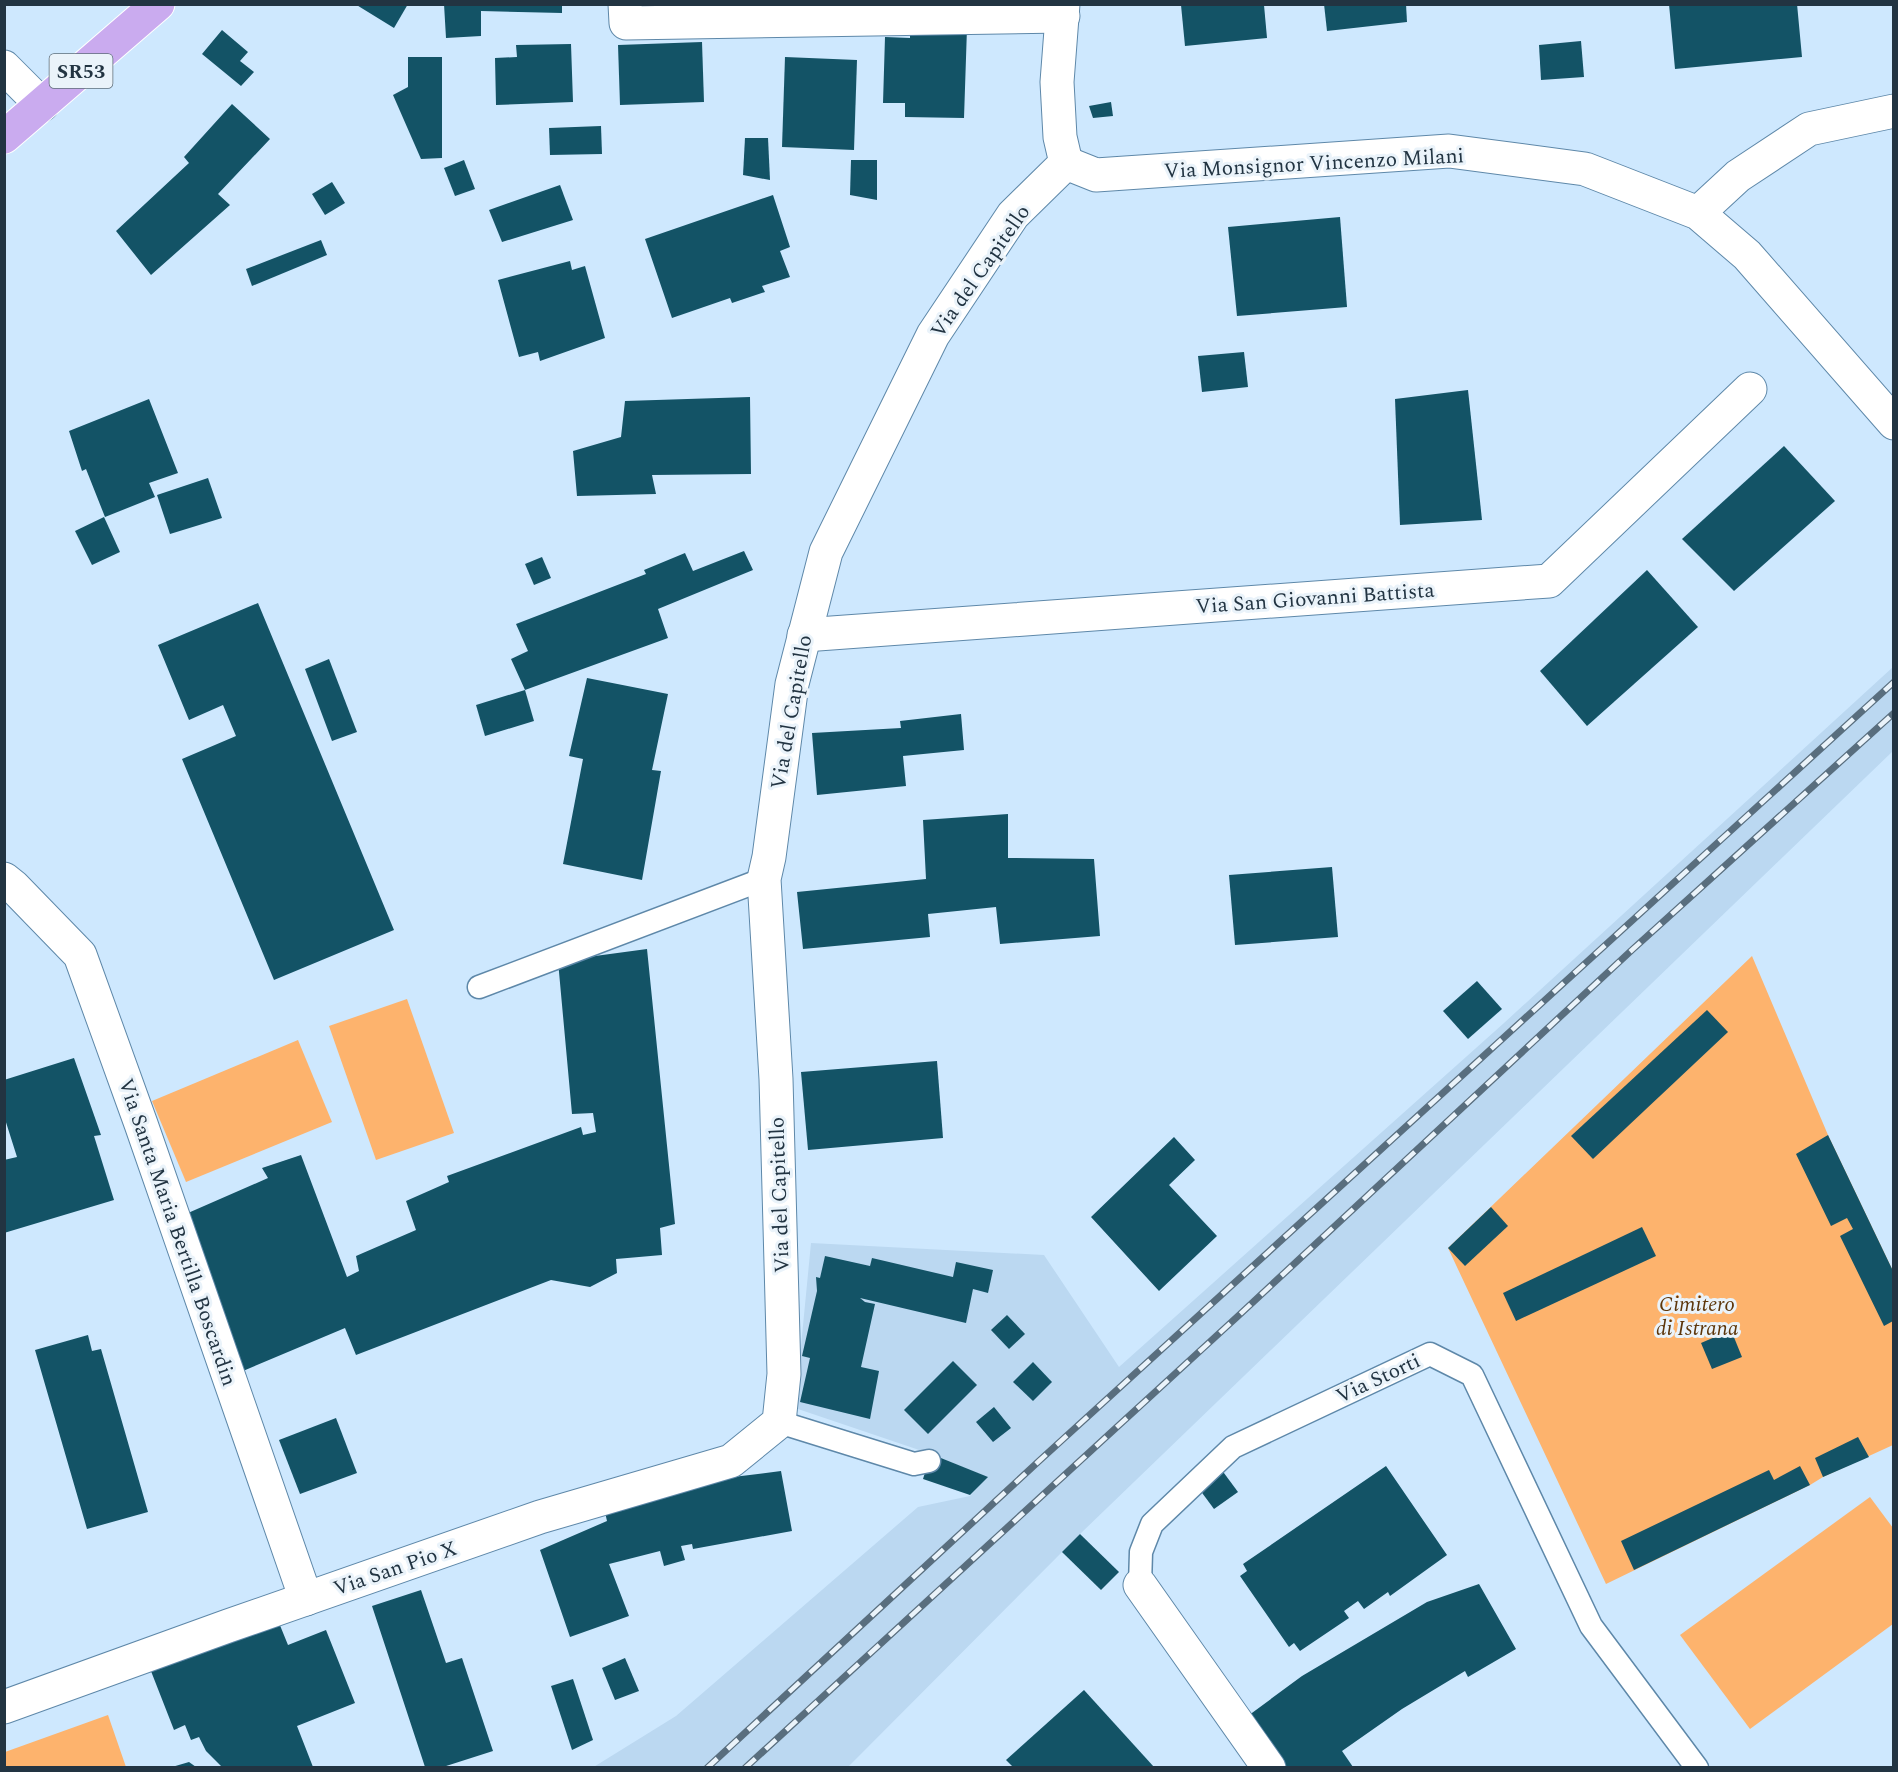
<svg xmlns="http://www.w3.org/2000/svg" width="1898" height="1772" viewBox="0 0 1898 1772" font-family="Spectral,serif">
  <style>
    .built { fill: #bbd8f1 }
    .green { fill: #fdb36d }
    .building { fill: #135366 }
    .lines { fill: none; stroke-linecap: round; stroke-linejoin: round }
    .lane-casing { stroke: #5e88a9; stroke-width: 25 }
    .street-casing { stroke: #5e88a9; stroke-width: 35 }
    .primary-casing { stroke: #fff; stroke-width: 35 }
    .lane { stroke: #fff; stroke-width: 22 }
    .street { stroke: #fff; stroke-width: 33 }
    .primary { stroke: #caabef; stroke-width: 33 }
    .rail-casing { stroke: #596e7e; stroke-width: 7 }
    .rail { stroke: #eaf3fa; stroke-width: 4.5; stroke-dasharray: 14; stroke-linecap: butt }
    .labels { text-anchor: middle; stroke-width: 6; stroke-linejoin: round; paint-order: stroke }
    .shield { fill: #eaf3fa; stroke: #5e6d79; stroke-width: 1.5 }
    .shield-label { font-size: 20px; font-weight: bold; fill: #223442 }
    .street-label { font-size: 21px; fill: #223442; stroke: #eaf3fa }
    .park-label { font-size: 21px; font-style: italic; fill: #5d360a; stroke: #eaf3fa }
  </style>
  <rect width="100%" height="100%" fill="#cee8fe"/>
  <path class="built" d="M 1893,667 L 1893,751 L 1080,1534 L 848,1767 L 592,1768 L 676,1716 L 918,1507 L 970,1496 L 987,1477 L 931,1454 L 795,1408 L 811,1243 L 1044,1255 L 1119,1367 L 1504,1023 Z"/>
  <g class="green">
    <path d="M 1752,956 L 1828,1135 L 1893,1271 L 1893,1445 L 1823,1477 L 1810,1485 L 1606,1584 L 1448,1248 Z"/>
    <path d="M 407,999 L 454,1133 L 376,1160 L 329,1026 Z"/>
    <path d="M 298,1040 L 332,1122 L 186,1182 L 152,1101 Z"/>
    <path d="M 1870,1497 L 1893,1528 L 1893,1624 L 1750,1729 L 1680,1635 Z"/>
    <path d="M 108,1715 L 126,1767 L 5,1767 L 5,1752 Z"/>
  </g>
  <g class="building">
    <path d="M 355,4 L 408,4 L 394,28 Z"/>
    <path d="M 444,4 L 562,4 L 562,13 L 481,11 L 481,36 L 446,38 Z"/>
    <path d="M 1324,4 L 1406,4 L 1407,22 L 1327,31 Z"/>
    <path d="M 1669,4 L 1797,4 L 1802,57 L 1675,69 Z"/>
    <path d="M 1181,5 L 1264,5 L 1267,38 L 1185,46 Z"/>
    <path d="M 910,27 L 967,28 L 964,118 L 905,117 L 905,103 L 883,103 L 885,37 L 910,38 Z"/>
    <path d="M 222,30 L 248,52 L 240,61 L 254,72 L 241,86 L 202,54 Z"/>
    <path d="M 1581,41 L 1584,77 L 1541,80 L 1539,45 Z"/>
    <path d="M 702,42 L 704,102 L 620,105 L 618,45 Z"/>
    <path d="M 571,44 L 573,102 L 496,105 L 495,58 L 517,57 L 516,45 Z"/>
    <path d="M 408,57 L 442,57 L 442,158 L 421,159 L 393,95 L 408,87 Z"/>
    <path d="M 785,57 L 857,60 L 854,150 L 782,147 Z"/>
    <path d="M 1111,102 L 1113,116 L 1093,118 L 1089,106 Z"/>
    <path d="M 232,104 L 270,139 L 218,194 L 230,205 L 151,275 L 116,231 L 189,163 L 184,157 Z"/>
    <path d="M 601,126 L 602,154 L 550,155 L 549,128 Z"/>
    <path d="M 745,138 L 768,138 L 770,180 L 743,175 Z"/>
    <path d="M 464,160 L 475,189 L 455,196 L 444,168 Z"/>
    <path d="M 851,160 L 877,160 L 877,200 L 850,195 Z"/>
    <path d="M 332,182 L 345,203 L 325,215 L 312,194 Z"/>
    <path d="M 560,185 L 573,220 L 502,242 L 489,210 Z"/>
    <path d="M 773,195 L 790,247 L 780,251 L 790,277 L 762,286 L 765,292 L 732,303 L 730,298 L 672,318 L 645,239 Z"/>
    <path d="M 1340,217 L 1347,307 L 1237,316 L 1228,227 Z"/>
    <path d="M 321,240 L 327,255 L 252,286 L 246,269 Z"/>
    <path d="M 570,261 L 572,270 L 585,266 L 605,338 L 540,361 L 538,352 L 519,357 L 498,280 Z"/>
    <path d="M 1244,352 L 1248,387 L 1202,392 L 1198,356 Z"/>
    <path d="M 1468,390 L 1482,520 L 1400,525 L 1395,399 Z"/>
    <path d="M 750,397 L 751,474 L 652,475 L 656,494 L 577,496 L 573,451 L 621,437 L 625,401 Z"/>
    <path d="M 149,399 L 178,473 L 149,483 L 155,497 L 105,517 L 86,469 L 82,471 L 69,431 Z"/>
    <path d="M 1784,446 L 1835,501 L 1734,591 L 1682,539 Z"/>
    <path d="M 208,478 L 222,518 L 170,534 L 157,495 Z"/>
    <path d="M 104,517 L 120,552 L 92,565 L 75,531 Z"/>
    <path d="M 744,551 L 753,570 L 658,609 L 668,638 L 525,690 L 511,659 L 528,651 L 516,624 L 646,574 L 644,570 L 685,553 L 693,571 Z"/>
    <path d="M 542,557 L 551,578 L 534,585 L 525,564 Z"/>
    <path d="M 1647,570 L 1698,627 L 1587,726 L 1540,671 Z"/>
    <path d="M 258,603 L 394,930 L 274,980 L 182,759 L 236,736 L 223,705 L 189,720 L 158,645 Z"/>
    <path d="M 329,659 L 357,732 L 332,741 L 305,669 Z"/>
    <path d="M 587,678 L 668,694 L 652,770 L 661,771 L 642,880 L 563,864 L 583,759 L 569,756 Z"/>
    <path d="M 525,690 L 534,721 L 485,736 L 476,705 Z"/>
    <path d="M 961,714 L 964,750 L 903,756 L 906,786 L 817,795 L 812,733 L 901,728 L 900,721 Z"/>
    <path d="M 1008,814 L 1008,858 L 1094,859 L 1100,936 L 1000,944 L 996,907 L 928,914 L 930,937 L 803,949 L 797,892 L 926,879 L 923,820 Z"/>
    <path d="M 1332,867 L 1338,937 L 1235,945 L 1229,875 Z"/>
    <path d="M 647,949 L 675,1224 L 660,1228 L 662,1255 L 616,1259 L 617,1273 L 590,1287 L 551,1280 L 356,1355 L 345,1328 L 243,1371 L 188,1213 L 268,1178 L 262,1168 L 301,1155 L 347,1277 L 359,1271 L 356,1256 L 416,1230 L 406,1201 L 449,1182 L 447,1176 L 581,1127 L 583,1135 L 596,1132 L 593,1113 L 572,1114 L 558,961 Z"/>
    <path d="M 1477,981 L 1502,1009 L 1468,1039 L 1443,1011 Z"/>
    <path d="M 1707,1010 L 1728,1032 L 1593,1159 L 1571,1136 Z"/>
    <path d="M 74,1058 L 101,1135 L 94,1136 L 114,1200 L 4,1233 L 4,1160 L 17,1157 L 4,1116 L 4,1080 Z"/>
    <path d="M 937,1061 L 943,1138 L 808,1150 L 801,1072 Z"/>
    <path d="M 1828,1135 L 1893,1271 L 1893,1321 L 1884,1326 L 1840,1236 L 1853,1229 L 1847,1218 L 1831,1226 L 1796,1154 Z"/>
    <path d="M 1174,1137 L 1195,1160 L 1169,1185 L 1217,1236 L 1159,1291 L 1091,1217 Z"/>
    <path d="M 1491,1207 L 1508,1226 L 1465,1266 L 1448,1248 Z"/>
    <path d="M 1642,1227 L 1656,1256 L 1516,1321 L 1503,1293 Z"/>
    <path d="M 825,1256 L 870,1266 L 872,1258 L 953,1277 L 956,1262 L 993,1270 L 988,1293 L 973,1289 L 966,1323 L 860,1298 L 865,1302 L 875,1304 L 861,1367 L 879,1371 L 870,1419 L 800,1402 L 810,1358 L 802,1356 L 817,1291 L 816,1277 L 820,1278 Z"/>
    <path d="M 1007,1315 L 1025,1334 L 1009,1349 L 991,1330 Z"/>
    <path d="M 1731,1330 L 1742,1357 L 1712,1369 L 1701,1343 Z"/>
    <path d="M 88,1335 L 92,1351 L 101,1349 L 148,1512 L 87,1529 L 35,1350 Z"/>
    <path d="M 953,1361 L 977,1385 L 928,1434 L 904,1410 Z"/>
    <path d="M 1033,1362 L 1052,1382 L 1033,1401 L 1013,1382 Z"/>
    <path d="M 994,1407 L 1011,1428 L 993,1442 L 976,1422 Z"/>
    <path d="M 336,1418 L 357,1473 L 300,1494 L 279,1440 Z"/>
    <path d="M 1858,1437 L 1869,1457 L 1823,1477 L 1815,1458 Z"/>
    <path d="M 931,1454 L 988,1477 L 970,1495 L 923,1479 Z"/>
    <path d="M 1386,1466 L 1447,1555 L 1390,1596 L 1388,1592 L 1364,1609 L 1358,1601 L 1344,1611 L 1349,1618 L 1300,1651 L 1294,1643 L 1289,1647 L 1240,1576 L 1247,1571 L 1243,1564 Z"/>
    <path d="M 1800,1466 L 1810,1485 L 1634,1570 L 1621,1541 L 1769,1470 L 1774,1480 Z"/>
    <path d="M 1221,1469 L 1238,1492 L 1214,1509 L 1197,1486 Z"/>
    <path d="M 781,1471 L 792,1531 L 693,1549 L 692,1544 L 681,1546 L 685,1560 L 664,1566 L 660,1551 L 609,1564 L 629,1616 L 570,1637 L 540,1550 L 607,1521 L 604,1508 L 717,1479 Z"/>
    <path d="M 1080,1534 L 1119,1572 L 1101,1590 L 1062,1552 Z"/>
    <path d="M 1479,1584 L 1516,1649 L 1468,1677 L 1465,1671 L 1402,1709 L 1342,1751 L 1353,1767 L 1277,1767 L 1241,1721 L 1302,1676 L 1427,1602 Z"/>
    <path d="M 421,1590 L 446,1663 L 462,1658 L 493,1751 L 443,1767 L 425,1767 L 372,1606 Z"/>
    <path d="M 277,1618 L 288,1645 L 326,1630 L 355,1703 L 297,1726 L 313,1767 L 222,1767 L 206,1751 L 199,1737 L 191,1740 L 185,1725 L 174,1730 L 149,1666 Z"/>
    <path d="M 625,1658 L 639,1691 L 615,1700 L 602,1668 Z"/>
    <path d="M 573,1679 L 593,1740 L 572,1750 L 551,1686 Z"/>
    <path d="M 1084,1690 L 1154,1767 L 1013,1767 L 1006,1760 Z"/>
    <path d="M 189,1762 L 196,1767 L 172,1767 Z"/>
  </g>
  <g class="lines">
    <defs>
      <g id="lane">
        <path d="M 479,987 L 764,879"/>
        <path d="M 779,1422 L 914,1464 L 929,1461"/>
        <path d="M 1140,1585 L 1141,1552 L 1152,1524 L 1233,1447 L 1430,1354 L 1472,1375 L 1591,1626 L 1697,1768"/>
      </g>
      <g id="street">
        <path d="M 625,4 L 626,23 L 1063,16"/>
        <path d="M 4,67 L 42,105"/>
        <path d="M 1066,163 L 1096,175 L 1449,151 L 1585,169 L 1698,213 L 1747,255 L 1894,423"/>
        <path d="M 1698,213 L 1738,176 L 1809,129 L 1894,111"/>
        <path d="M 804,635 L 1549,581 L 1750,389"/>
        <path d="M 4,879 L 14,887 L 80,955 L 141,1124 L 306,1599"/>
        <path d="M 1140,1585 L 1269,1768"/>
        <path d="M 4,1707 L 228,1626 L 540,1517 L 731,1461 L 779,1422 L 784,1374 L 776,1079 L 764,879 L 769,857 L 792,684 L 826,552 L 933,335 L 1013,215 L 1066,163 L 1060,137 L 1057,82 L 1063,4"/>
      </g>
      <path id="primary" d="M 4,137 L 158,4"/>
    </defs>
    <use href="#lane" class="lane-casing"/>
    <use href="#street" class="street-casing"/>
    <use href="#primary" class="primary-casing"/>
    <use href="#lane" class="lane"/>
    <use href="#street" class="street"/>
    <use href="#primary" class="primary"/>
    <defs>
      <g id="rail">
        <path d="M 707,1768 L 1039,1461 L 1894,682"/>
        <path d="M 745,1768 L 1237,1317 L 1633,949 L 1894,713"/>
      </g>
    </defs>
    <use href="#rail" class="rail-casing"/>
    <use href="#rail" class="rail"/>
  </g>
  <g class="labels">
    <rect class="shield" x="49.5" y="54" width="63" height="34" rx="4.5"/>
    <g class="shield-label">
      <text x="81" y="78">SR53</text>
    </g>
    <g class="street-label">
      <text transform="translate(1314 163) rotate(-3)" y="7">Via Monsignor Vincenzo Milani</text>
      <text transform="translate(980 271) rotate(-55)" y="7">Via del Capitello</text>
      <text transform="translate(1315 598) rotate(-4)" y="7">Via San Giovanni Battista</text>
      <text transform="translate(791 712) rotate(-80)" y="7">Via del Capitello</text>
      <text transform="translate(779 1195) rotate(-92)" y="7">Via del Capitello</text>
      <text transform="translate(178 1232) rotate(71)" y="7">Via Santa Maria Bertilla Boscardin</text>
      <text transform="translate(1378 1378) rotate(-25)" y="7">Via Storti</text>
      <text transform="translate(395 1568) rotate(-19)" y="7">Via San Pio X</text>
    </g>
    <g class="park-label">
      <text x="1697" y="1311">Cimitero<tspan x="1697" dy="24">di Istrana</tspan></text>
    </g>
  </g>
  <rect width="1898" height="1772" fill="none" stroke="#223442" stroke-width="12"/>
</svg>
